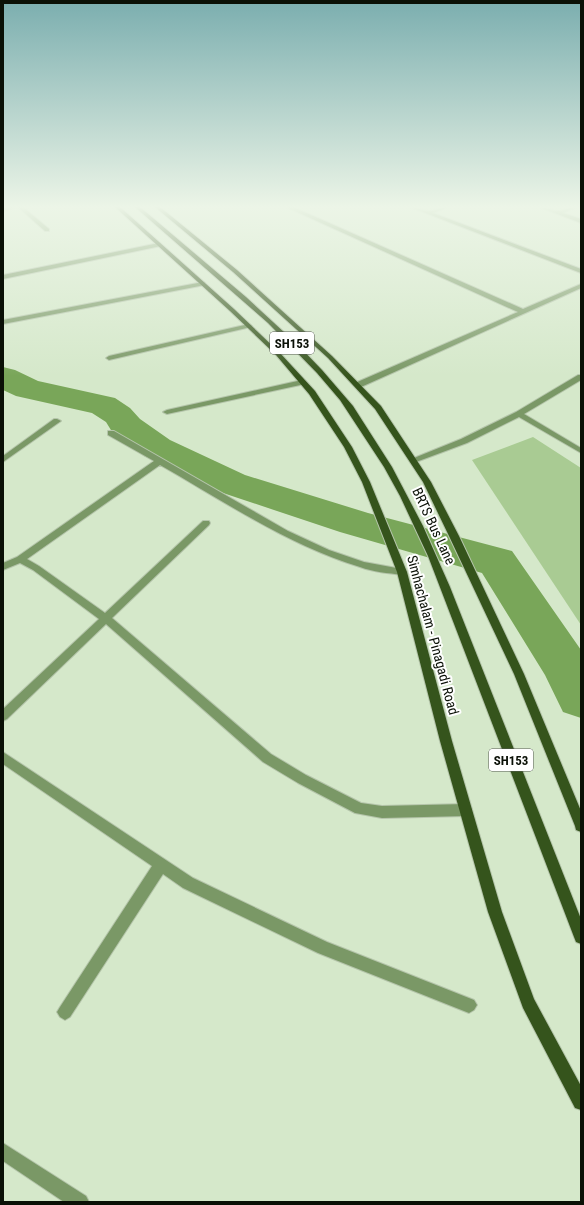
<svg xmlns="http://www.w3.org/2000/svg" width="584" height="1205" viewBox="0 0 584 1205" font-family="'Roboto Condensed',sans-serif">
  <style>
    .green { fill: #a9cb93 }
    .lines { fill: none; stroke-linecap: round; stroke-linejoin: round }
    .river { fill: #79a659; fill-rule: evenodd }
    .minor-casing { stroke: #b5c5ab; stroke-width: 2 }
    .primary-casing { stroke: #b5c5ab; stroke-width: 2 }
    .minor { fill: #7a9866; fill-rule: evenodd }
    .primary { fill: #35541c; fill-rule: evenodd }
    .labels { text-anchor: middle; stroke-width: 4; stroke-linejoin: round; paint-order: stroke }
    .shield { fill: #fff; stroke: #545851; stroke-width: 1 }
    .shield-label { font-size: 13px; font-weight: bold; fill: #0a1006 }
    .street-label { font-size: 14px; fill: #0a1006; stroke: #fff }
  </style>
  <rect width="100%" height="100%" fill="#d5e8ca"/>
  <path class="green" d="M 533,437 L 581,468 L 581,625 L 472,460 Z"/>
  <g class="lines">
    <path class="river" d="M 3,367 L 15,370 L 38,381 L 115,398 L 130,408 L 140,419 L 170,440 L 245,475 L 368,513 L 512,551 L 581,650 L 581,718 L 563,712 L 545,675 L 482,573 L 340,532 L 217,491 L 144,456 L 114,435 L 106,422 L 92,413 L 16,396 L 3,390 Z"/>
    <defs>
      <g id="minor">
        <path d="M 7,207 L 15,207 L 3,212 L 3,208 Z"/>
        <path d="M 18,207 L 23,207 L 49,229 L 49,231 L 45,231 Z"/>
        <path d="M 286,207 L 293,207 L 523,309 L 581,284 L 581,288 L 361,387 L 355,387 L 355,383 L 518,312 Z"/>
        <path d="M 410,207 C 416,207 423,211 429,211 C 436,211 441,207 448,207 L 433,213 L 581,269 L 581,273 Z"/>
        <path d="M 539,207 C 546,207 551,211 558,211 C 563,211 570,207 576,207 L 563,213 L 581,219 L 581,223 Z"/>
        <path d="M 159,243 L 161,244 L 161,246 L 3,279 L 3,275 Z"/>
        <path d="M 203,282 L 205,283 L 205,285 L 3,324 L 3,320 Z"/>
        <path d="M 249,324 L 252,326 L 251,327 L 109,360 L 106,358 L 109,356 Z"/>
        <path d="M 578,375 L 581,375 L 581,380 L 524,414 L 581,448 L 581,453 L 519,417 L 467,443 L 416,462 L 413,462 L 409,460 L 461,439 L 516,412 Z"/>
        <path d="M 302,380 L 306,382 L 305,384 L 167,414 L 163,412 L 167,410 Z"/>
        <path d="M 54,419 L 57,419 L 61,421 L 3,462 L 3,456 Z"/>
        <path d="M 108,431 L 114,431 L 288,531 L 329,550 L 364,562 L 402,569 L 407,572 L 402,575 C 388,573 373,572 360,567 C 288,545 225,502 160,465 L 27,559 L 39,566 L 105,613 L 203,521 L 209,521 L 210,523 L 209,525 L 112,618 L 271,754 L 306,775 L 361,803 L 382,806 L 466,804 L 470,806 L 472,810 L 470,814 L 466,816 L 382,818 L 355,813 L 298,783 L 263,762 L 106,624 L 7,719 L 3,721 L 3,709 L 99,619 L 33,570 L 20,563 L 3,570 L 3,563 L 17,557 L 154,461 L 108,435 Z"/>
        <path d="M 3,752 L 193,878 L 327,942 L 474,1000 L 477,1005 L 474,1010 L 469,1013 L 318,953 L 183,888 L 163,874 L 70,1017 L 65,1020 L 60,1017 L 57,1012 L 60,1007 L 152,866 L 3,764 Z"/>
        <path d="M 3,1143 L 86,1196 L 89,1202 L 64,1202 L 3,1161 Z"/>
      </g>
      <g id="primary">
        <path d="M 115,207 L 120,207 L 234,309 L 280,353 L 315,391 L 352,447 L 370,482 L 407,572 L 452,741 L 502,912 L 534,999 L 581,1086 L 581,1110 L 575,1108 L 523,1008 L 488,912 L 440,741 L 397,572 L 362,482 L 344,447 L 309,394 L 276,355 L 230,311 Z"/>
        <path d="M 135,207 L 140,207 L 246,297 L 298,345 L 322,370 L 353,406 L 392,467 L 423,526 L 450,587 L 581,919 L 581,944 L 576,942 L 574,937 L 428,556 L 400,496 L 384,467 L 340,400 L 317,373 L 268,323 Z"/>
        <path d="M 155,207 L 160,207 L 237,270 L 332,356 L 381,406 L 431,482 L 459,536 L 524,674 L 581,811 L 581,832 L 576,830 L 575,826 L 514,674 L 449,536 L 423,482 L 375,409 L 328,358 L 233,272 Z"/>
      </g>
    </defs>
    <use href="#minor" class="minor-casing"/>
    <use href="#primary" class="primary-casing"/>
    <use href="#minor" class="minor"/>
    <use href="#primary" class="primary"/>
  </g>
  <linearGradient id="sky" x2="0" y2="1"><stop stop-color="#7baeaf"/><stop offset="0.55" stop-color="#ecf5e7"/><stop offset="1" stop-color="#ecf5e7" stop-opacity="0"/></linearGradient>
  <rect width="584" height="376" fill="url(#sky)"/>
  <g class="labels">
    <g class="shield">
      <rect x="270" y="332" width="44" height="22" rx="3"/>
      <rect x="489" y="749" width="44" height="22" rx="3"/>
    </g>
    <g class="shield-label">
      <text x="292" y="348">SH153</text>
      <text x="511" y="765">SH153</text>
    </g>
    <g class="street-label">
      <text transform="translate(434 526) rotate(65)" y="5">BRTS Bus Lane</text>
      <text transform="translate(433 635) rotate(75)" y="5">Simhachalam - Pinagadi Road</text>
    </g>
  </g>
  <rect width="584" height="1205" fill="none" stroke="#0a1006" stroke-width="8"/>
</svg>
